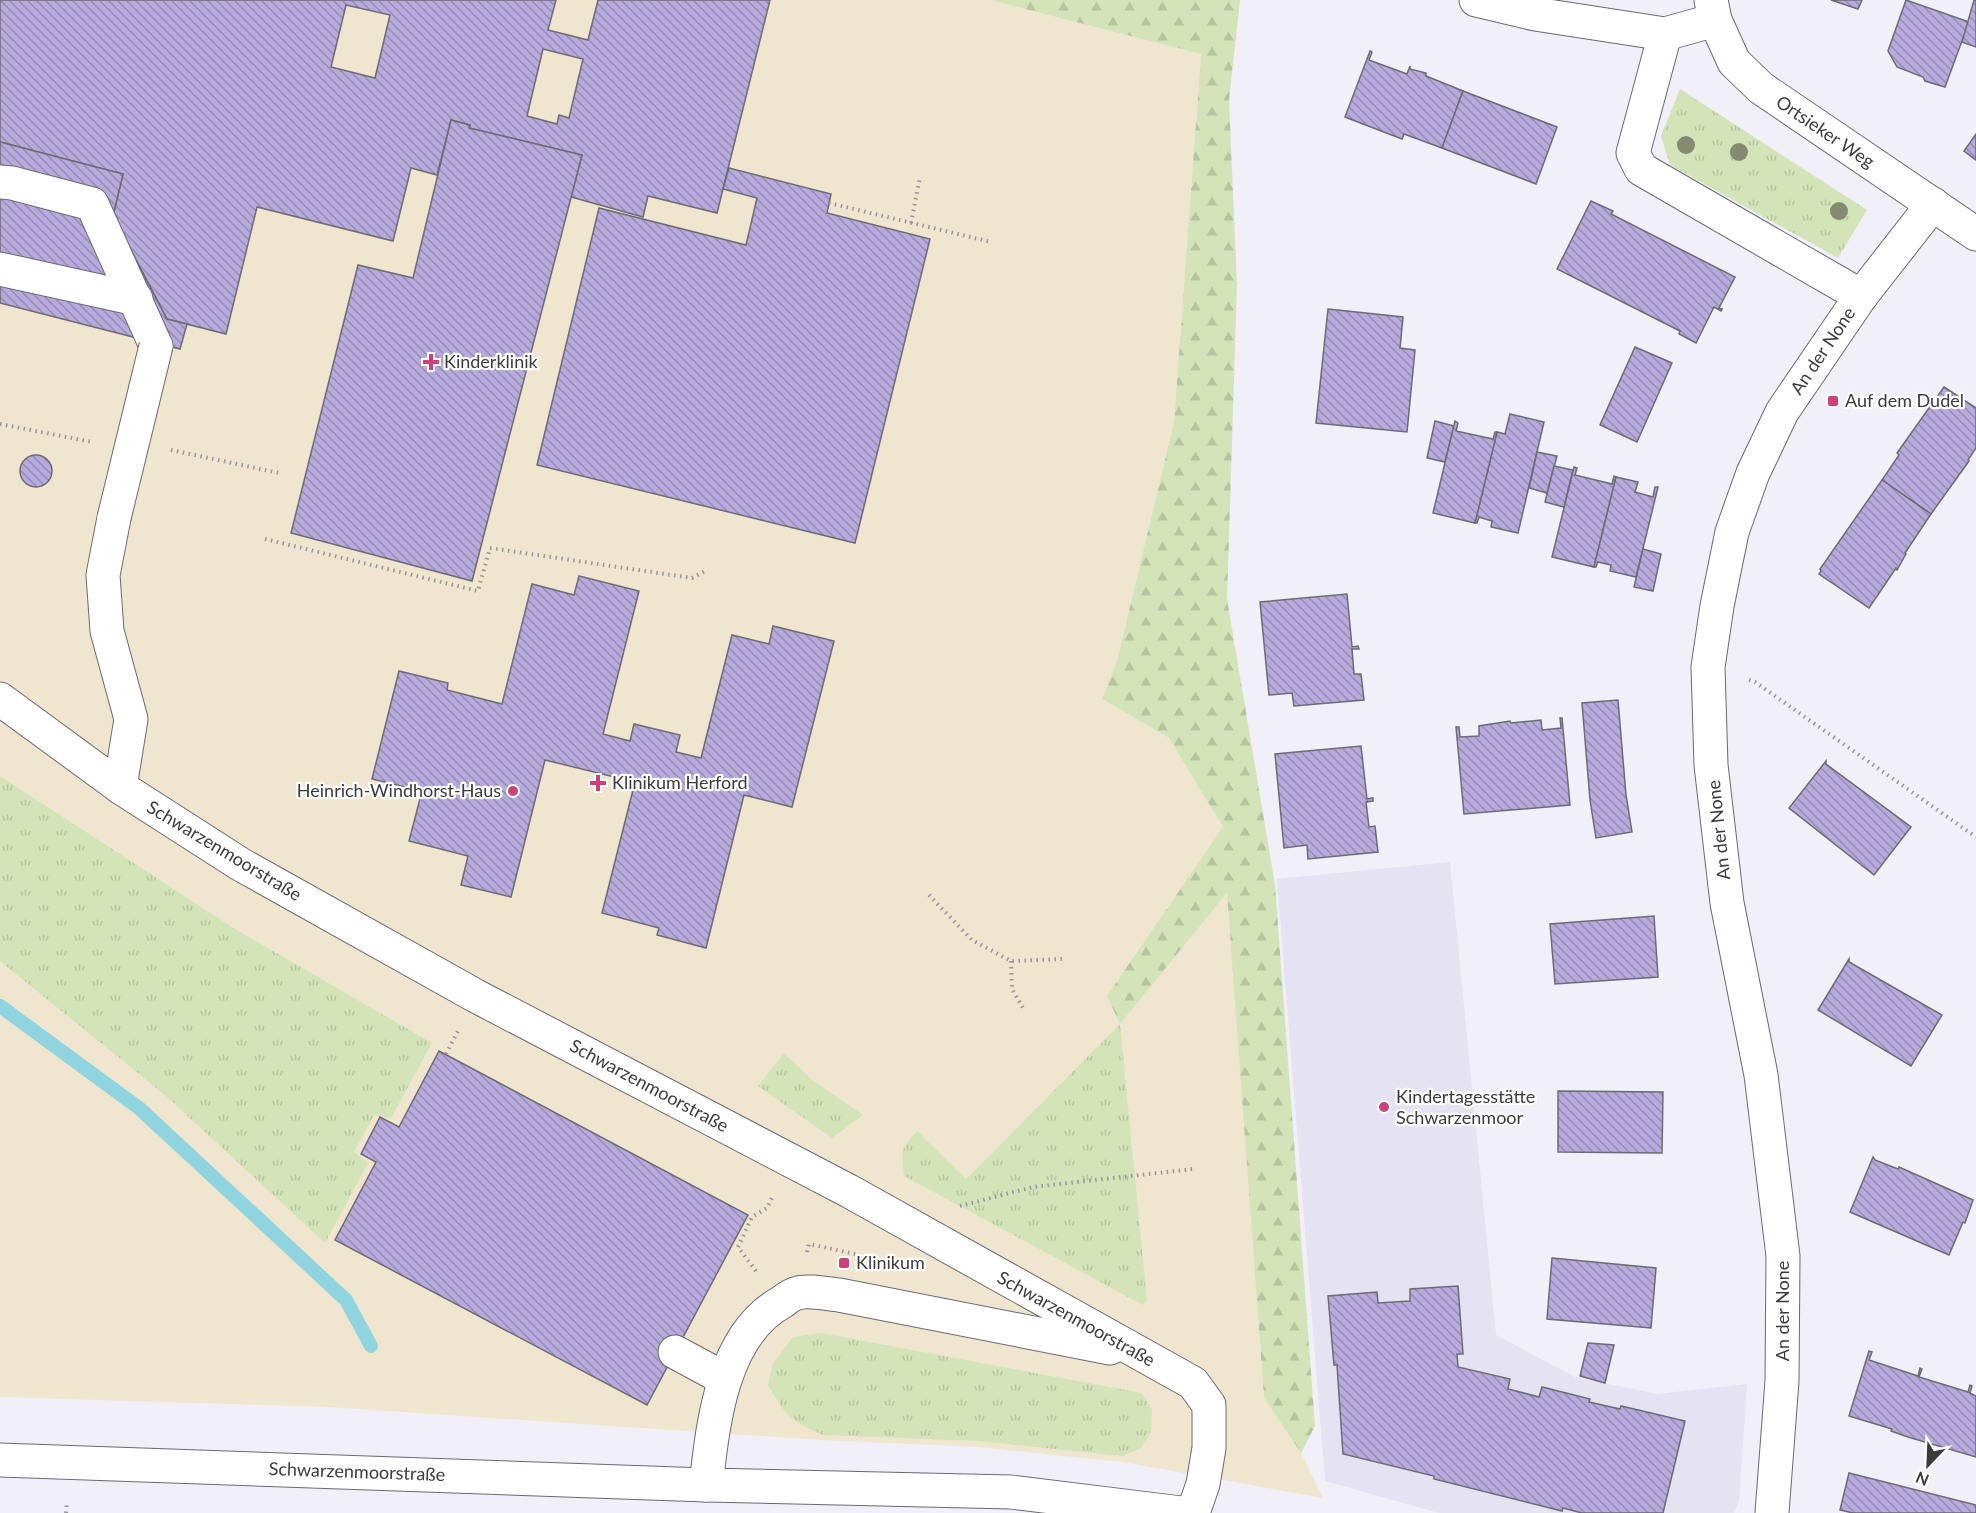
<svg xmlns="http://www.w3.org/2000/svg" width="1976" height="1513" viewBox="0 0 1976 1513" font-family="Lato,sans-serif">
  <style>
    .built { fill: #e5e2f1 }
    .medical { fill: #f0e6d0 }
    .grass { fill: url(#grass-tufts) }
    .forest { fill: url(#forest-firs) }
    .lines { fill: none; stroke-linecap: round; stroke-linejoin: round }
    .stream { stroke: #90d4e0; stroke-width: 14 }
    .building { fill: url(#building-back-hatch); stroke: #6c6b73; stroke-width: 1.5; fill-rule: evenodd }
    .minor-casing { stroke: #6a6870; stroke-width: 35 }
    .path { stroke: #95949a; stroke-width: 4; stroke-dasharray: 1.5 4.5; stroke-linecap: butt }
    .minor { stroke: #fff; stroke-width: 33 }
    .minor-bridge-casing { stroke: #6a6870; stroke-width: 35; stroke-linecap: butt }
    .minor-bridge { stroke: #fff; stroke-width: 33 }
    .tree { fill: #848b70 }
    .poi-dot { fill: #cb417a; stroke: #fff; stroke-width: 2 }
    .labels { text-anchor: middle; stroke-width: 4.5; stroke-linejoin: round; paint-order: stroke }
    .street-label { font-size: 18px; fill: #3b3b3e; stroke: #fff }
    .poi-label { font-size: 18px; fill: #3b3b3e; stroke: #fff; text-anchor: start }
  </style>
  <defs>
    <pattern id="grass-tufts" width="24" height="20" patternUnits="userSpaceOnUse" patternTransform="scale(1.5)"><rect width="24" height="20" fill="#d3e4b9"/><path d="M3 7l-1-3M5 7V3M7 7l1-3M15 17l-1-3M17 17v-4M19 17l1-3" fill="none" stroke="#b6c4a0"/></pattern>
    <pattern id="forest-firs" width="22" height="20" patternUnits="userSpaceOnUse" patternTransform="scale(1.5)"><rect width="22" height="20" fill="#d3e4b9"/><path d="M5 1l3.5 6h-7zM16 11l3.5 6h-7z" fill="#b6c4a0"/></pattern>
    <pattern id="building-back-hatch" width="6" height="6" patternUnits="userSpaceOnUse" patternTransform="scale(1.5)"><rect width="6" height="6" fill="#b7abdd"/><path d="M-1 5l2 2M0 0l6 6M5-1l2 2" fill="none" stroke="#968cb5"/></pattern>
  </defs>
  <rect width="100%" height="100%" fill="#f1eff8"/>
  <path class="built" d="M 1450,862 L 1496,1335 L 1575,1377 L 1657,1394 L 1747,1384 L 1739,1501 L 1734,1513 L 1439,1513 L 1325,1481 L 1277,879 Z"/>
  <path class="medical" d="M 0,0 L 990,0 L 1201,54 L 1174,422 L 1117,661 L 1102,699 L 1169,738 L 1223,827 L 1264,1398 L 1301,1453 L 1323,1498 L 1123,1462 L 978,1447 L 820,1440 L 329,1407 L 0,1397 Z"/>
  <g class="grass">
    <path d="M 1680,89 L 1867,210 L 1838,258 L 1670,165 L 1661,136 Z"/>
    <path d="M 0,776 L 235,929 L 432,1043 L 391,1118 L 374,1115 L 354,1152 L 368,1163 L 325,1243 L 166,1096 L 0,961 Z"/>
    <path d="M 1120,1024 L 1147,1301 L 1143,1305 L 904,1176 C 902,1151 899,1150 917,1131 L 966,1179 Z"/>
    <path d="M 784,1053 L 811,1079 L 863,1115 L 832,1138 L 758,1086 Z"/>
    <path d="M 821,1333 L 1142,1393 L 1152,1410 L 1151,1432 L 1141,1448 L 1123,1456 L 978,1441 L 823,1435 C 790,1421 785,1415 768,1385 L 773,1363 L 793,1337 Z"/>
  </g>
  <path class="forest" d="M 990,0 L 1240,0 L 1229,101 L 1237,285 L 1227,599 L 1275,885 L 1315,1426 L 1301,1453 L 1264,1398 L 1227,893 L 1120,1024 L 1107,996 L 1223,827 L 1169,738 L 1102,699 L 1117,661 L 1174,422 L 1201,54 Z"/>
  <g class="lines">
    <path class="stream" d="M 0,1006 L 139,1108 L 346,1300 L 371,1346"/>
  </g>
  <g class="building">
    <path d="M 0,0 L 556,0 L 548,30 L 588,40 L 598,0 L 770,0 L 717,213 L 648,196 L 643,217 L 571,197 L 582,155 L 469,128 L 470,125 L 451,120 L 437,175 L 411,168 L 393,241 L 257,207 L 226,334 L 167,319 L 113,216 L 123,174 L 0,142 ZM 346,5 L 390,15 L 375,78 L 331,67 ZM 543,49 L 583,59 L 569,118 L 559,115 L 557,124 L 527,116 Z"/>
    <path d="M 1831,0 L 1862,0 L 1858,9 Z"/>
    <path d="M 1906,0 L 1969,22 L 1945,87 L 1925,81 L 1923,77 L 1897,67 L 1888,51 Z"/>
    <path d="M 1974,0 L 1976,0 L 1976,47 L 1962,42 Z"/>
    <path d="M 1370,51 L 1372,52 L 1369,60 L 1407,74 L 1410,66 L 1410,69 L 1426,73 L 1426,76 L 1463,91 L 1442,148 L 1404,134 L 1402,139 L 1345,117 Z"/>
    <path d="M 1463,91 L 1557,127 L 1536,184 L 1442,148 Z"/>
    <path d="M 451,120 L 470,125 L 469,128 L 582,155 L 472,581 L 291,533 L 358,265 L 413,278 Z"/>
    <path d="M 1976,134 L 1976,160 L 1964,151 Z"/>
    <path d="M 0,142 L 123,174 L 113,216 L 167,319 L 187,324 L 180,349 L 0,303 Z"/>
    <path d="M 729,168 L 831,194 L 827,213 L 930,239 L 855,543 L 537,465 L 599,208 L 746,245 L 757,198 L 723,189 Z"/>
    <path d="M 1591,201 L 1613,211 L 1611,214 L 1735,277 L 1719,308 L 1722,309 L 1721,311 L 1714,307 L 1696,343 L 1679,334 L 1680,331 L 1557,269 Z"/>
    <path d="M 1328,309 L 1403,317 L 1400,348 L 1415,350 L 1407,432 L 1316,423 Z"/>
    <path d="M 1635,347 L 1672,363 L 1637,442 L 1600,425 Z"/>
    <path d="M 1944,387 L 1976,408 L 1976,448 L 1968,460 L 1969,461 L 1931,514 L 1882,480 L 1899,455 L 1897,453 Z"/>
    <path d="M 1510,414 L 1544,422 L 1518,533 L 1491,527 L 1492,521 L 1479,517 L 1477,523 L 1475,523 L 1497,432 L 1505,434 Z"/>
    <path d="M 1435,421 L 1454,426 L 1445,462 L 1427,458 Z"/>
    <path d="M 1455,421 L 1458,423 L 1456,431 L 1493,439 L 1495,432 L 1497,432 L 1475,523 L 1433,513 Z"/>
    <path d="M 1537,452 L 1557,456 L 1547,493 L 1529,488 Z"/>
    <circle cx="36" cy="471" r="16"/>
    <path d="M 1554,466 L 1573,470 L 1564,507 L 1545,502 Z"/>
    <path d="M 1574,467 L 1577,468 L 1575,475 L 1612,484 L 1614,476 L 1616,477 L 1594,567 L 1552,557 Z"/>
    <path d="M 1616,477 L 1638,482 L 1635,492 L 1653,497 L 1655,487 L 1658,487 L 1636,577 L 1610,571 L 1611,565 L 1598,562 L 1596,567 L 1594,567 Z"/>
    <path d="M 1882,480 L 1931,514 L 1905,553 L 1906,554 L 1897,570 L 1896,568 L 1869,608 L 1819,574 L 1821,571 L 1820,569 Z"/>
    <path d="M 1643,549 L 1661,554 L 1653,591 L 1634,587 Z"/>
    <path d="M 579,576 L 639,591 L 603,734 L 630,741 L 634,724 L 680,735 L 676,752 L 701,758 L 732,635 L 769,644 L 773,626 L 834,641 L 792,807 L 744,795 L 706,948 L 657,935 L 659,928 L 602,913 L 635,782 L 545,760 L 511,897 L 461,885 L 468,856 L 409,841 L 422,791 L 372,779 L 399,671 L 448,683 L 447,690 L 502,704 L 532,584 L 574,595 Z"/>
    <path d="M 1347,594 L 1352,647 L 1358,646 L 1359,649 L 1352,649 L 1354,674 L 1361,674 L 1364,700 L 1294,706 L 1292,693 L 1269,695 L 1260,602 Z"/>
    <path d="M 1618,700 L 1626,795 L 1632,832 L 1596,838 L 1590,800 L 1582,703 Z"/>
    <path d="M 1560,718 L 1562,718 L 1570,805 L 1464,814 L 1456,727 L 1459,727 L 1460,737 L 1479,736 L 1479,726 L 1510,721 L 1511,723 L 1541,720 L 1542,730 L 1561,728 Z"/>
    <path d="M 1361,746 L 1367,799 L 1373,798 L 1373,801 L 1366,802 L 1369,827 L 1375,826 L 1378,852 L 1308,859 L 1307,845 L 1284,848 L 1275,754 Z"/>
    <path d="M 1826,761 L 1826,764 L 1911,827 L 1874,875 L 1789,808 Z"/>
    <path d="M 1654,916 L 1658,977 L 1555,984 L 1550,924 Z"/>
    <path d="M 1849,959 L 1849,962 L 1942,1015 L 1911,1066 L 1818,1010 Z"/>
    <path d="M 439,1051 L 748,1215 L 647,1405 L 335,1240 L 376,1162 L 361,1154 L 380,1117 L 399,1127 Z"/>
    <path d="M 1558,1091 L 1663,1092 L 1662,1153 L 1558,1152 Z"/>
    <path d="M 1873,1157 L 1875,1160 L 1898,1169 L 1899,1167 L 1973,1200 L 1965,1223 L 1963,1222 L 1949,1255 L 1850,1212 Z"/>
    <path d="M 1552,1258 L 1656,1268 L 1651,1328 L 1547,1319 Z"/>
    <path d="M 1458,1286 L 1463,1354 L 1457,1354 L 1458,1367 L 1510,1379 L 1508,1389 L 1539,1397 L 1542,1387 L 1590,1399 L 1589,1402 L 1620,1409 L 1621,1406 L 1685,1421 L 1663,1513 L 1582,1513 L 1563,1508 L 1562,1511 L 1434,1479 L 1434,1476 L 1343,1454 L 1337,1365 L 1334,1365 L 1328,1296 L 1377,1292 L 1378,1303 L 1410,1301 L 1410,1289 Z"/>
    <path d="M 1588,1343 L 1614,1345 L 1605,1383 L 1580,1376 Z"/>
    <path d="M 1869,1351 L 1872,1352 L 1869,1360 L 1918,1376 L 1920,1368 L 1922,1369 L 1919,1377 L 1968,1392 L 1970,1385 L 1972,1386 L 1970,1393 L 1976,1396 L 1976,1457 L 1908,1437 L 1891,1431 L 1892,1429 L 1849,1416 Z"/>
    <path d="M 1849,1473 L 1976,1505 L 1976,1513 L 1853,1513 L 1840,1510 Z"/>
  </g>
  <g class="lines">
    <defs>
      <g id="minor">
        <path d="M 1476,0 L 1535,14 L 1665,34 L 1715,20"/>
        <path d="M 1711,0 L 1715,20 L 1734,62 L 1761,88 L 1976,234"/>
        <path d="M 1665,34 L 1633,153 L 1641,169 L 1861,296"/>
        <path d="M 0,182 L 12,183 L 92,204 L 156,346"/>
        <path d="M 0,269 L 136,299"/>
        <path d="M 114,518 L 103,575 L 107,631 L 131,719 L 120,787"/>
        <path d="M 0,699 L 120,787 L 240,864 L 476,996 L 849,1191 L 1193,1383 L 1209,1405 L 1209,1448 L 1203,1484 L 1193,1513"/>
        <path d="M 675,1352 L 725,1379"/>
        <path d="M 0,1460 L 706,1485 L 1011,1492 L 1181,1513"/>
        <path d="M 706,1485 C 713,1423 722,1335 782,1302 C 786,1299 792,1294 798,1293 C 807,1290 828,1294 839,1295 L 1110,1348"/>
        <path d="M 1772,1513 L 1782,1381 L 1783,1256 L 1761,1075 L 1727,903 L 1711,765 L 1708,667 L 1717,606 L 1732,532 L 1753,473 L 1782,412 L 1861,296 L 1933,204"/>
      </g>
    </defs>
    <use href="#minor" class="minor-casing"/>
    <g class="path">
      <path d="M 829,203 L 991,242"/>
      <path d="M 911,223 L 920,177"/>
      <path d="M 0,424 L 92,442"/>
      <path d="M 171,450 L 279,473"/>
      <path d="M 265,539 L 478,591 L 490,548 L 692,578 L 707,570"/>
      <path d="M 1749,680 L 1755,682 L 1976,837"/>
      <path d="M 929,895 L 972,940 L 1011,961 L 1063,959"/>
      <path d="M 1011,961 L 1012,989 L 1023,1008"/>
      <path d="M 446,1054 L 458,1031"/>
      <path d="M 960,1206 L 1033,1187 L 1193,1169"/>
      <path d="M 807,1252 L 809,1244 L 860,1255"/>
      <path d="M 756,1271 L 738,1247 L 752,1217 L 767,1208 L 773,1196"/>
      <path d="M 66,1513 L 67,1502"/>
    </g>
    <use href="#minor" class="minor"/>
    <defs>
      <path id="minor-bridge" d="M 114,518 L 156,346"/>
    </defs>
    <use href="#minor-bridge" class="minor-bridge-casing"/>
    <use href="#minor-bridge" class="minor-bridge"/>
  </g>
  <g class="tree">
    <circle cx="1686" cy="145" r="9"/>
    <circle cx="1739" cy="152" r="9"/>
    <circle cx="1839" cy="211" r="9"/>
  </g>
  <g class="poi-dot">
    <path d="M428 353h6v6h6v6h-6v6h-6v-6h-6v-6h6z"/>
    <rect x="1827" y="395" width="12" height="12" rx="3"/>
    <path d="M595 774h6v6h6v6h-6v6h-6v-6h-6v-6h6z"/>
    <circle cx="513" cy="791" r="6"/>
    <circle cx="1384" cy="1107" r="6"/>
    <rect x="838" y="1257" width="12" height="12" rx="3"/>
  </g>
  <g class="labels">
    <g class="street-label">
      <text transform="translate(1825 132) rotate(34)" y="6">Ortsieker Weg</text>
      <text transform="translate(1823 351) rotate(-56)" y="6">An der None</text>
      <text transform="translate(1719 830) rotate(-96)" y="6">An der None</text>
      <text transform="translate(224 851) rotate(31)" y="6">Schwarzenmoorstraße</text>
      <text transform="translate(649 1086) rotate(28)" y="6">Schwarzenmoorstraße</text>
      <text transform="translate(1783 1311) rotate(-90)" y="6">An der None</text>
      <text transform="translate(1076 1319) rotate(29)" y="6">Schwarzenmoorstraße</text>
      <text transform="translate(357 1472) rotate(2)" y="6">Schwarzenmoorstraße</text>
    </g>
    <g class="poi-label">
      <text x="444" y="368">Kinderklinik</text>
      <text x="1845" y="407">Auf dem Dudel</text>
      <text x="612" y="789">Klinikum Herford</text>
      <text x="501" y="797" text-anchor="end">Heinrich-Windhorst-Haus</text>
      <text x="1396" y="1103">Kindertagesstätte<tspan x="1396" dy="21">Schwarzenmoor</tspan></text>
      <text x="856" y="1269">Klinikum</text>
    </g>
  </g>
  <g transform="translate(1928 1465) rotate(203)" stroke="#ffffff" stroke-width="4.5" paint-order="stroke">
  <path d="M0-4.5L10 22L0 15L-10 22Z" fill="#3b3b3e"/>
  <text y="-9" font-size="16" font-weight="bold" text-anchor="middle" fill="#3b3b3e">N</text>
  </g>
</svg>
